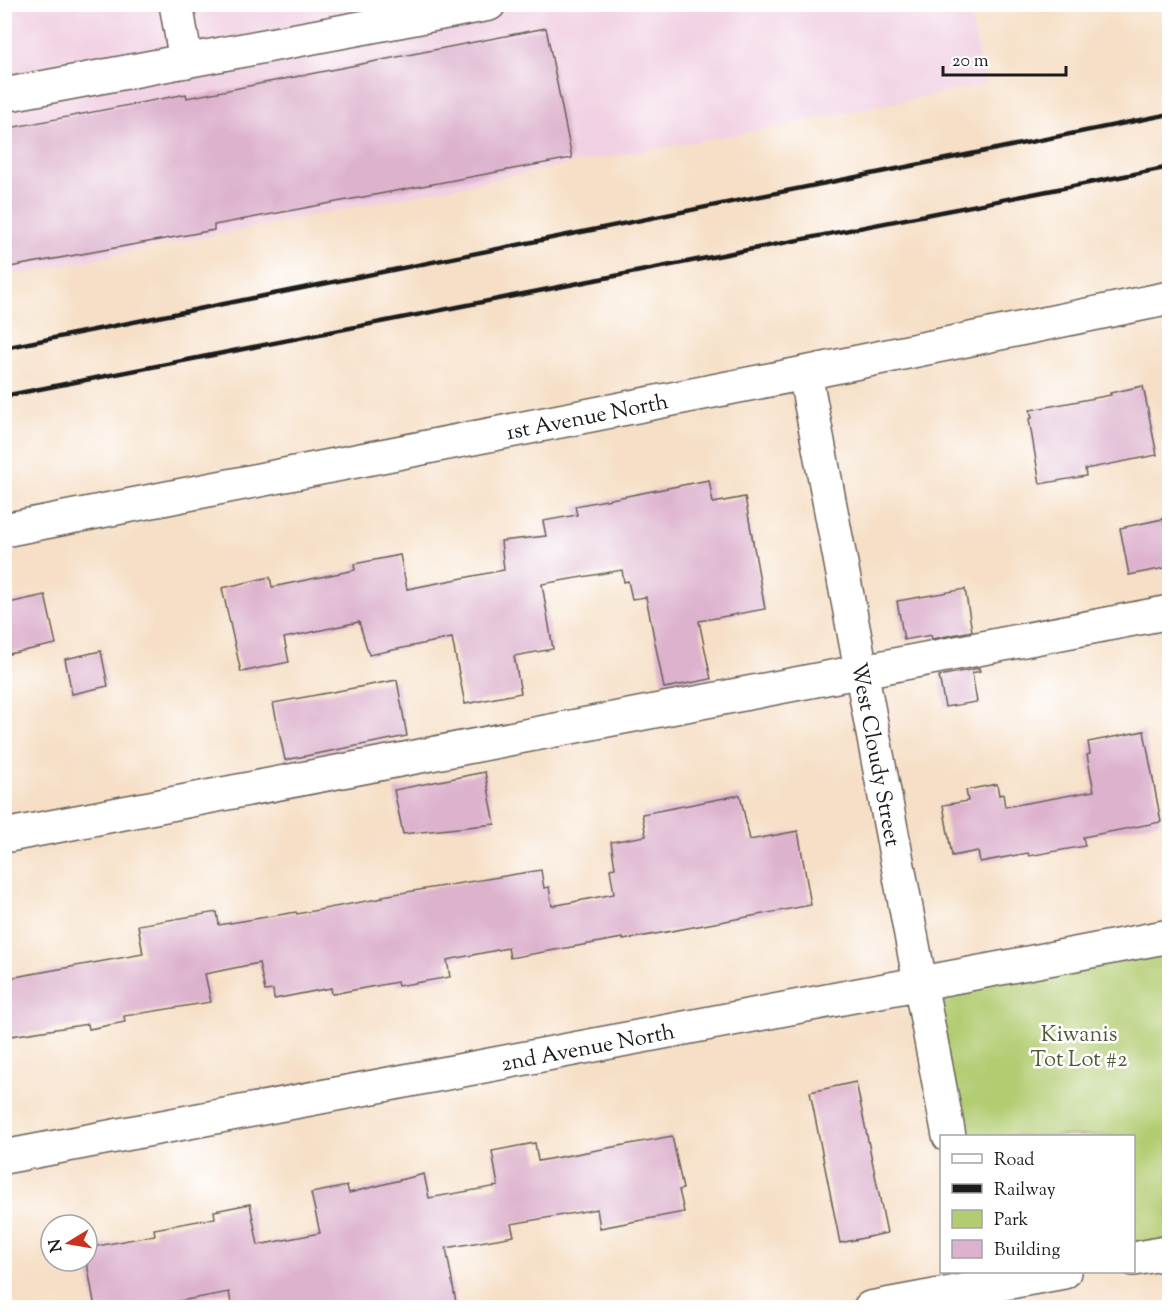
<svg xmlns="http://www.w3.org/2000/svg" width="1174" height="1312" viewBox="0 0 1174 1312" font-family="'Sorts Mill Goudy',serif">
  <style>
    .built { fill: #f1d0e3 }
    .green { fill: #b2cc72; stroke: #677447; stroke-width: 1.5 }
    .building { fill: #ddb2cd }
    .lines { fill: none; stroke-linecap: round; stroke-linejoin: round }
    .minor-casing { stroke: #686058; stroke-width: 36 }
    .minor { stroke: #fff; stroke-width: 33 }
    .rail { stroke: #1c1c1c; stroke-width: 4.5 }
    .labels { text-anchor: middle; stroke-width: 5; stroke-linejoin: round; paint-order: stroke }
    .street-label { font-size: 22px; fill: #1c1c1c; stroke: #fff }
    .park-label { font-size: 22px; fill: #505a3a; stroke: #fff }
  </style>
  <rect width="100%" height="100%" fill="#fff"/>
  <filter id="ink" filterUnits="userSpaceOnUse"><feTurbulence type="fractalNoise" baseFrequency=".0167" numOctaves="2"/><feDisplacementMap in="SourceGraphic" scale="12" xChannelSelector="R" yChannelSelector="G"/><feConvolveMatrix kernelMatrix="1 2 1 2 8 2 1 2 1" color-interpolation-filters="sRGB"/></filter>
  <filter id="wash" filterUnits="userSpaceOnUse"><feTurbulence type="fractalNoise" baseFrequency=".008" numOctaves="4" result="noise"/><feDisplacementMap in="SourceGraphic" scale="24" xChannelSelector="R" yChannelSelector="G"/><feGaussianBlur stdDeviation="1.35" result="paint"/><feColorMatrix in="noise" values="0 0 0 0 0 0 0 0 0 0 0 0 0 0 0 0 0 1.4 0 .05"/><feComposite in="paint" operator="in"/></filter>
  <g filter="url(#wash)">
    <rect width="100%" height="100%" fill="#f6dfc6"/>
    <path class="built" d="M 5,5 L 968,5 L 985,84 L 755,131 L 580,162 L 5,277 Z"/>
    <path class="green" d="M 1169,936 L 1169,1252 L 1134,1259 L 1134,1136 L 949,1136 L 920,984 Z"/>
    <g id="blocks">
      <g class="building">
        <path d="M 546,28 L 572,158 L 214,225 L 214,230 L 4,268 L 4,129 L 186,94 L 187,98 Z"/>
        <path d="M 1143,386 L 1157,455 L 1085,469 L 1086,476 L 1040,484 L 1029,419 L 1032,418 L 1030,410 L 1111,395 L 1110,393 Z"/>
        <path d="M 709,480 L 713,503 L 745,497 L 765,609 L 699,621 L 711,679 L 664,688 L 646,597 L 632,599 L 628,581 L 624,582 L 622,570 L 542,584 L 553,649 L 514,656 L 521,693 L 465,704 L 452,638 L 369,655 L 359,622 L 284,638 L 289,662 L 241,672 L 222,588 L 270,577 L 272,587 L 355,570 L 354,564 L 400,555 L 407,589 L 504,570 L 501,541 L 546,536 L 543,521 L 577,515 L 575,506 Z"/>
        <path d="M 1163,519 L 1170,551 L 1170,567 L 1129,575 L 1120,528 Z"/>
        <path d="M 965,589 L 972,631 L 932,639 L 931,635 L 904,640 L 897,601 Z"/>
        <path d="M 45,595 L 56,644 L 4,655 L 4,604 Z"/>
        <path d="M 101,651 L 108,686 L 72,694 L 65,659 Z"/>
        <path d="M 979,668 L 980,671 L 972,673 L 977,702 L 945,707 L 939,676 Z"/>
        <path d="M 397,680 L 407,736 L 285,760 L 273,703 Z"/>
        <path d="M 1144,731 L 1161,822 L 1083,837 L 1085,846 L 1029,856 L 1028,853 L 980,862 L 978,851 L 952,856 L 943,805 L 968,801 L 966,790 L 997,784 L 999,795 L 1003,794 L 1005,807 L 1094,791 L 1087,755 L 1090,754 L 1088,742 Z"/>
        <path d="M 485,772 L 495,824 L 403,834 L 394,790 Z"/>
        <path d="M 740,795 L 750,840 L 798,831 L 811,905 L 623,940 L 623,938 L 510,958 L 508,948 L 447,960 L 450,977 L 398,986 L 397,982 L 332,994 L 331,988 L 274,999 L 273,990 L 265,991 L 259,963 L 205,974 L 211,1002 L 124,1016 L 125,1022 L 89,1029 L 88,1024 L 4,1037 L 4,979 L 143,954 L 138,925 L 217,912 L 219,925 L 296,912 L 297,914 L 383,898 L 382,896 L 541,870 L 544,888 L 549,887 L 552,906 L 614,894 L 610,869 L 615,868 L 611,842 L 646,836 L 642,814 Z"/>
        <path d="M 856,1082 L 887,1233 L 840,1243 L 810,1092 Z"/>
        <path d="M 672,1136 L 683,1189 L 679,1190 L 684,1212 L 600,1228 L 597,1209 L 511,1224 L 514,1236 L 446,1248 L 457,1308 L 232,1308 L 229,1292 L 142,1308 L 95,1308 L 87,1263 L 87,1248 L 155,1235 L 154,1229 L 215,1218 L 214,1211 L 250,1204 L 258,1245 L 320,1233 L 311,1193 L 347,1186 L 349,1193 L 424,1174 L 429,1198 L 498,1186 L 492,1151 L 535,1143 L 538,1161 Z"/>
      </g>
    </g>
  </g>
  <g filter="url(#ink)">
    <use href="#blocks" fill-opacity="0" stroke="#686058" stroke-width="1.5"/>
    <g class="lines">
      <defs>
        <g id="minor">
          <path d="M 176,4 L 186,61"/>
          <path d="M 4,95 L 489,4"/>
          <path id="s1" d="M 805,373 L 949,1136"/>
          <path id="s2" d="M 4,530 L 805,373 L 1170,298"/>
          <path d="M 4,836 L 1170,612"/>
          <path id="s3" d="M 4,1157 L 1170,936"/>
          <path d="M 1134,1259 L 1170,1252"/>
          <path d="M 870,1308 L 1064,1272"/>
        </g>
      </defs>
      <use href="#minor" class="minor-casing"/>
      <use href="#minor" class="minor"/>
      <g class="rail">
        <path d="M 4,348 L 1170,114"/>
        <path d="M 4,396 L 1170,167"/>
      </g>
    </g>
  </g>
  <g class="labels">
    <g class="street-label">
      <text dy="8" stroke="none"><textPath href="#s2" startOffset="594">1st Avenue North</textPath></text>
      <text dy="8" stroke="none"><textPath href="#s1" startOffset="388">West Cloudy Street</textPath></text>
      <text dy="8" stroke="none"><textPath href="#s3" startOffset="594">2nd Avenue North</textPath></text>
    </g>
    <g class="park-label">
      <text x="1079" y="1041">Kiwanis<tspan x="1079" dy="25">Tot Lot #2</tspan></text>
    </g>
  </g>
  <rect width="1174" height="1312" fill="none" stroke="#fff" stroke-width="24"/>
  <rect x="940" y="1135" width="195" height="138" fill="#ffffff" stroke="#a4a4a4" stroke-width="1.5"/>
  <rect x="952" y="1154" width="30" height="9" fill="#ffffff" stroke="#a4a4a4" stroke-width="1.5"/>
  <text x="994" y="1165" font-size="18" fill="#1c1c1c">Road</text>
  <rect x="952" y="1184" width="30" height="9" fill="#1c1c1c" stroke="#a4a4a4" stroke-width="1.5"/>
  <text x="994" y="1195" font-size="18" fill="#1c1c1c">Railway</text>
  <rect x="952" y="1210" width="30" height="18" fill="#b2cc72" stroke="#a4a4a4" stroke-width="1.5"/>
  <text x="994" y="1225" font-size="18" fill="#1c1c1c">Park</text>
  <rect x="952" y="1240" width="30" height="18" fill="#ddb2cd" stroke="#a4a4a4" stroke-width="1.5"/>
  <text x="994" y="1255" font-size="18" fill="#1c1c1c">Building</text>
  <g transform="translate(69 1243) rotate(259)"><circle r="28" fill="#ffffff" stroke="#a4a4a4" stroke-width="1.5"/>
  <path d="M0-4.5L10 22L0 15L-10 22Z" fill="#c8321e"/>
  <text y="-9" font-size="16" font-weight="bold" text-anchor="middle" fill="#1c1c1c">N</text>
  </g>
  <path d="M943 66v9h123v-9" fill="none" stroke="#1c1c1c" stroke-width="3"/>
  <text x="952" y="66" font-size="18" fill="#1c1c1c" stroke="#ffffff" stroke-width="4.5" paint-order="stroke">20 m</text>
</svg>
